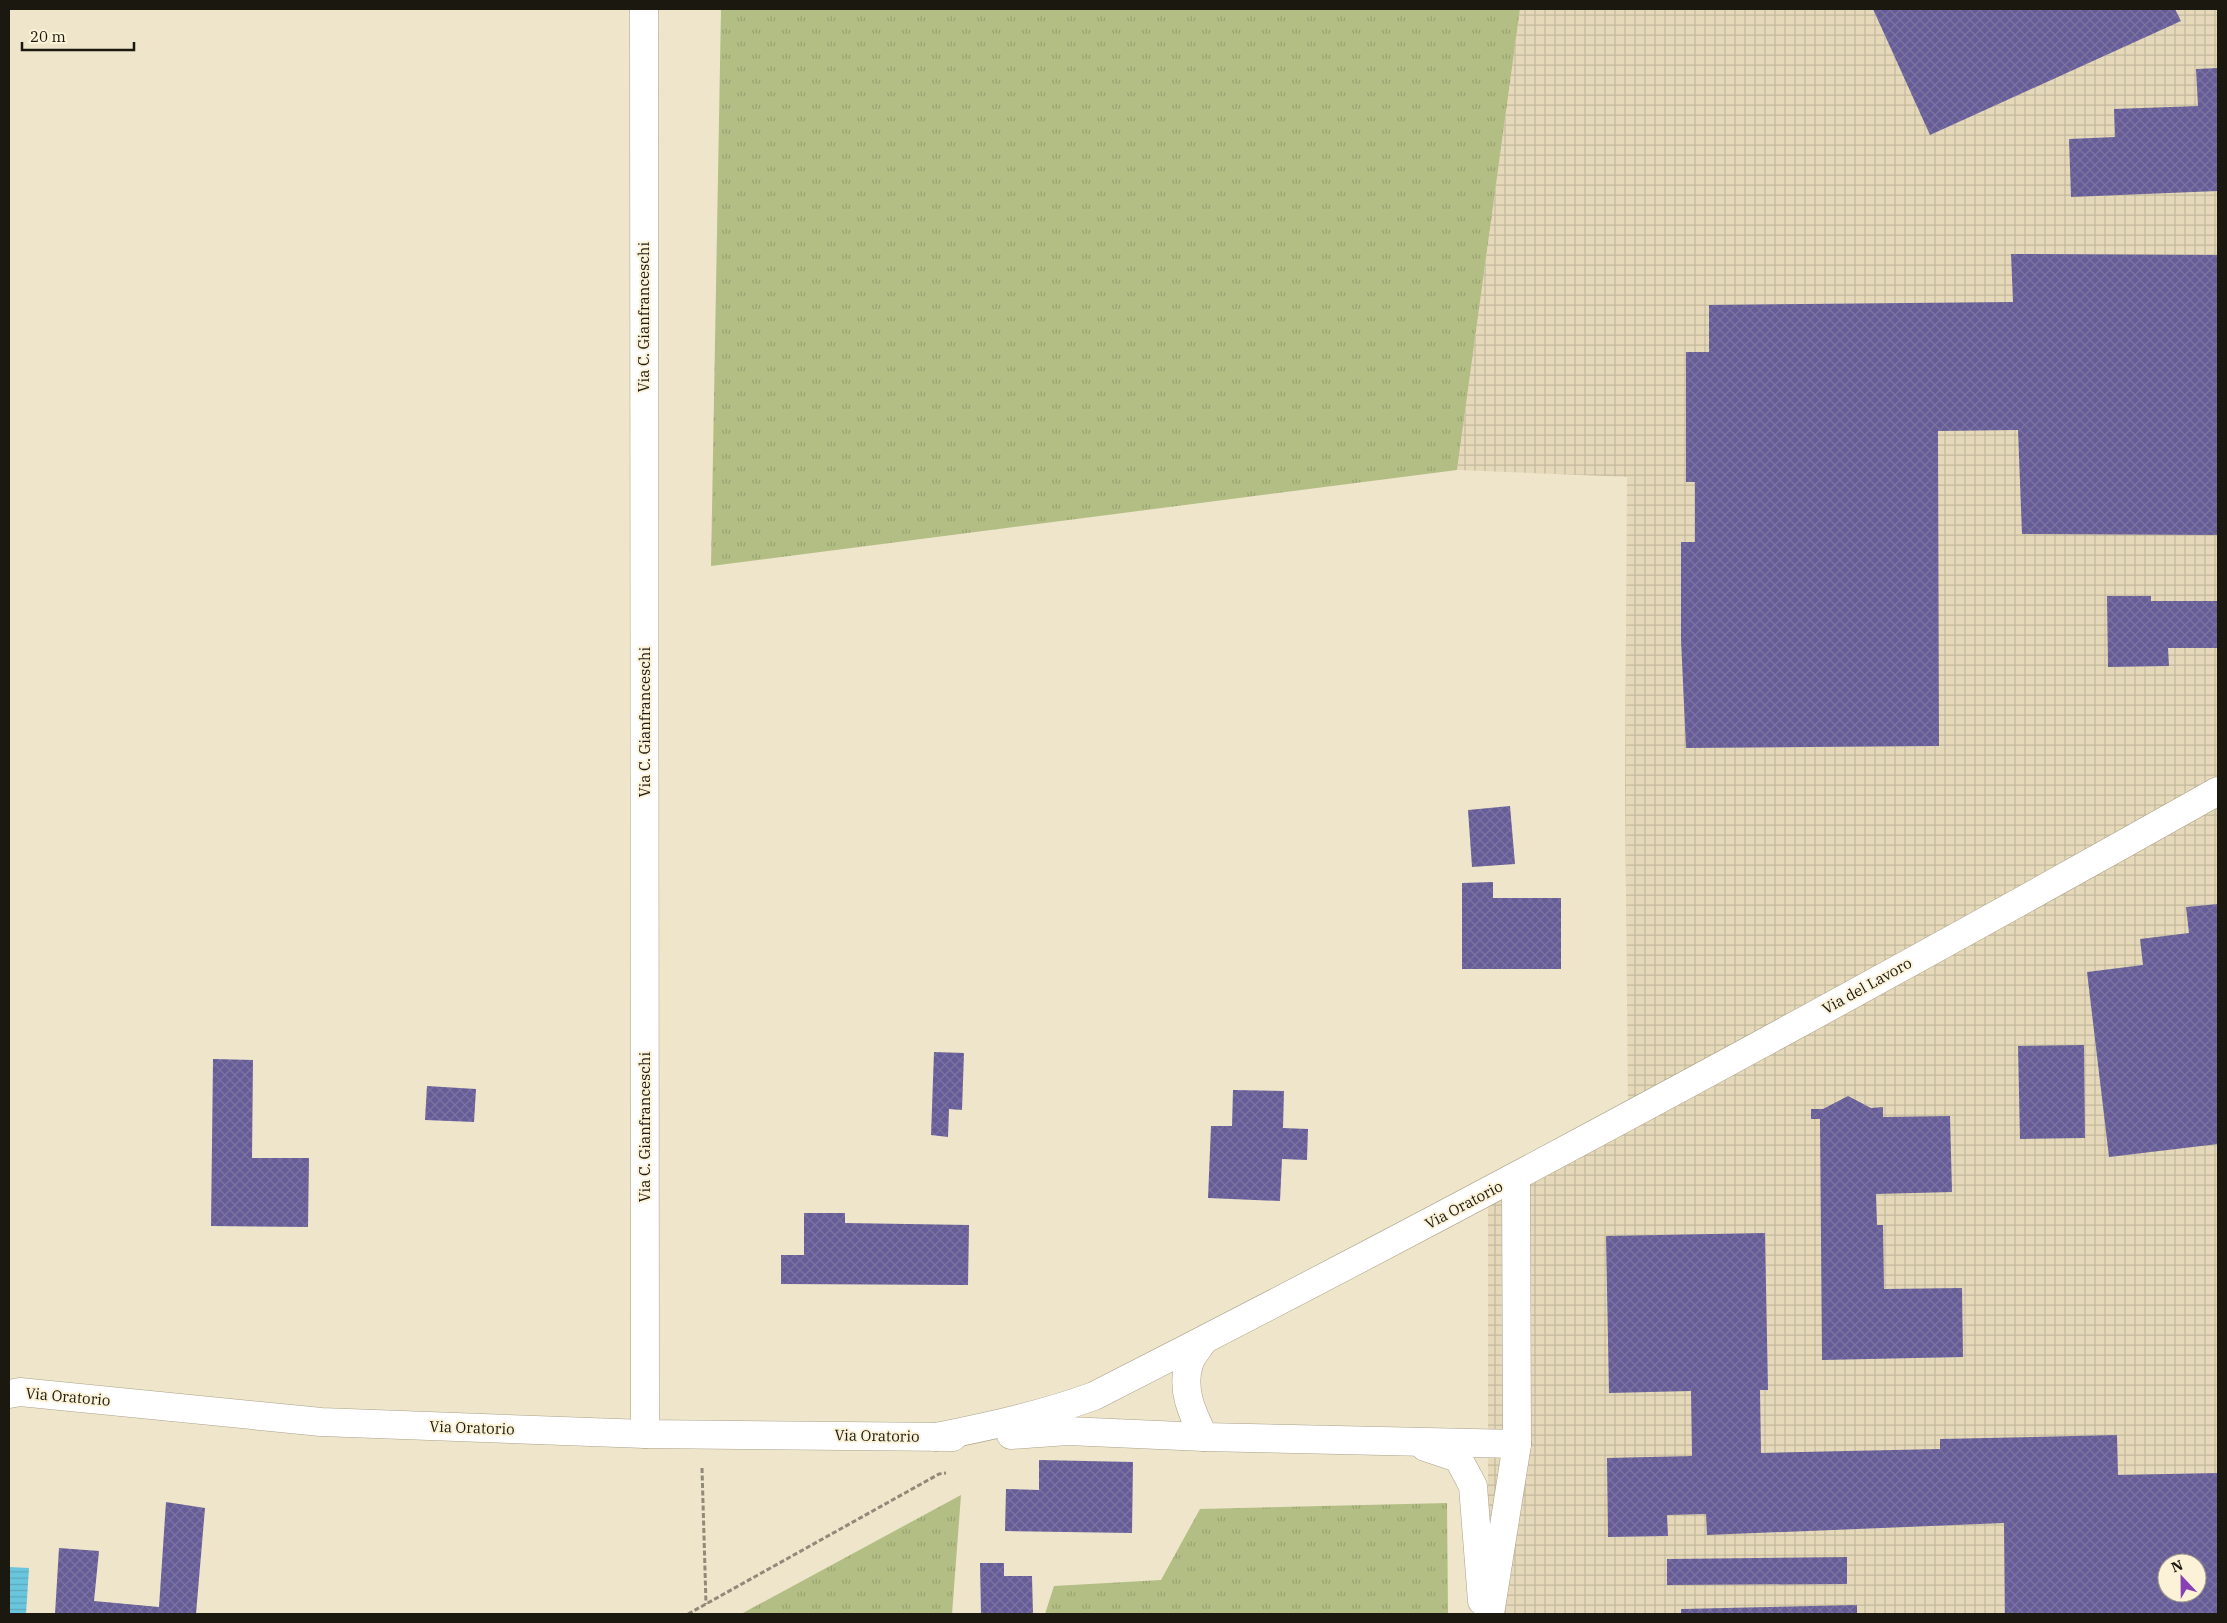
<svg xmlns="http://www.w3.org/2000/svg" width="2227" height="1623" viewBox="0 0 2227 1623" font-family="'IBM Plex Serif',serif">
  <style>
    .industrial { fill: url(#industrial-grid); fill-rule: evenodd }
    .grass { fill: url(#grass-tufts) }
    .water { fill: url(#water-rules) }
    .building { fill: url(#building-cross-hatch); fill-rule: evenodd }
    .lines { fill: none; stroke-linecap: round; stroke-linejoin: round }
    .minor-casing { stroke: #aaa189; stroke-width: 29 }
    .path { stroke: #918a78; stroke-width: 3; stroke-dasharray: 5 2.5; stroke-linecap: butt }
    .minor { stroke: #fff; stroke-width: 28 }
    .labels { text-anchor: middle; stroke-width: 4; stroke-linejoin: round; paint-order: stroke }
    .street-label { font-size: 15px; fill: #1b180f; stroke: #fbf2d8 }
  </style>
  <defs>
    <pattern id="industrial-grid" width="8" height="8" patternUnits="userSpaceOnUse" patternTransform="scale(1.25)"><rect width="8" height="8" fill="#e5d9b9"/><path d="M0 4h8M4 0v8" fill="none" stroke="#c4ba9e"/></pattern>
    <pattern id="grass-tufts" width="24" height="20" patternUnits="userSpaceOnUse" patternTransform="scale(1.25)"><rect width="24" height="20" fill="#b3be84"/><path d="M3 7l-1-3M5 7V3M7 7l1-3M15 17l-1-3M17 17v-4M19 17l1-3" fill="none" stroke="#99a371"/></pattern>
    <pattern id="water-rules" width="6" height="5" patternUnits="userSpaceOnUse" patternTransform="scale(1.25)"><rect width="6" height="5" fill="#6ac6dc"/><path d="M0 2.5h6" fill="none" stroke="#5ba9bc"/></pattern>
    <pattern id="building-cross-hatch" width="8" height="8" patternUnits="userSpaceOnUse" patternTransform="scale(1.25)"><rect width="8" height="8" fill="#665d98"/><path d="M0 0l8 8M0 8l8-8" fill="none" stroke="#7b74a0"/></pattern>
  </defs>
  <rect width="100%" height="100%" fill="#eee5cb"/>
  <path class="industrial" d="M 1520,9 L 2218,9 L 2218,1614 L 1488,1614 L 1488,1182 L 1628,1112 L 1625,788 L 1627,477 L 1457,470 ZM 2167,1563 L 2197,1563 L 2197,1593 L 2167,1593 Z"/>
  <g class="grass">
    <path d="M 721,9 L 1520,9 L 1457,470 L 711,566 Z"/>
    <path d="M 961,1495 L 952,1614 L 741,1614 Z"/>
    <path d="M 1447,1503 L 1448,1614 L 1045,1614 L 1054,1586 L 1161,1580 L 1200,1509 Z"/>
  </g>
  <path class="water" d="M 9,1567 L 29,1568 L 26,1614 L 9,1614 Z"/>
  <g class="building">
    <path d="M 1873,9 L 2175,9 L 2181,21 L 1930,135 Z"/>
    <path d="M 2218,68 L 2218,191 L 2071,197 L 2069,139 L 2115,137 L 2114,109 L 2198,106 L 2196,69 Z"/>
    <path d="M 2011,254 L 2218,255 L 2218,535 L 2022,534 L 2018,430 L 1938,431 L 1939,746 L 1686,748 L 1681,640 L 1681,542 L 1695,542 L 1695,482 L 1686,482 L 1686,352 L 1709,352 L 1709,305 L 2013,302 Z"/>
    <path d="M 2107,596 L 2151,596 L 2151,601 L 2218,601 L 2218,648 L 2168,648 L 2169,666 L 2108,667 Z"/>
    <path d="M 1510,806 L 1515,864 L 1472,867 L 1468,810 Z"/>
    <path d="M 1493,882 L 1493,898 L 1561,898 L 1561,969 L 1462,969 L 1462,883 Z"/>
    <path d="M 2218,904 L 2218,1144 L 2109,1157 L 2087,972 L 2143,965 L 2140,939 L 2189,933 L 2186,907 Z"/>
    <path d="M 2084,1045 L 2085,1138 L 2020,1139 L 2018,1046 Z"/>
    <path d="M 934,1052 L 964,1053 L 962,1110 L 949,1109 L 948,1137 L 931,1135 Z"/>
    <path d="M 213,1059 L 253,1060 L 252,1158 L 309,1158 L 308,1227 L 211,1226 Z"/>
    <path d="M 427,1086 L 476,1089 L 474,1122 L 425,1120 Z"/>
    <path d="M 1233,1090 L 1284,1091 L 1283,1128 L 1308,1129 L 1307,1160 L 1282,1159 L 1280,1201 L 1208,1198 L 1211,1126 L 1232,1126 Z"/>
    <path d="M 1848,1096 L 1871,1108 L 1883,1107 L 1883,1117 L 1950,1116 L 1952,1192 L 1876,1194 L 1877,1225 L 1883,1225 L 1884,1289 L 1962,1288 L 1963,1357 L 1822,1360 L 1820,1119 L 1811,1119 L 1811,1109 L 1823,1109 Z"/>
    <path d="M 804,1213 L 845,1213 L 845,1223 L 969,1225 L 968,1285 L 781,1284 L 781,1255 L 804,1255 Z"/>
    <path d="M 1765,1233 L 1768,1390 L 1760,1390 L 1761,1453 L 1940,1449 L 1940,1439 L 2117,1435 L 2118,1475 L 2218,1473 L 2218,1614 L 2005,1614 L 2004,1523 L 1707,1535 L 1706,1514 L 1667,1515 L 1668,1536 L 1608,1537 L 1607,1458 L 1692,1456 L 1691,1391 L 1609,1393 L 1606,1236 ZM 2167,1563 L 2197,1563 L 2197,1593 L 2167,1593 Z"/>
    <path d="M 1039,1460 L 1133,1462 L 1132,1533 L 1005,1531 L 1006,1489 L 1039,1490 Z"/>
    <path d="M 166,1502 L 205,1508 L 196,1614 L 55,1614 L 59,1548 L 99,1551 L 94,1601 L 159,1607 Z"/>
    <path d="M 1847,1557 L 1847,1584 L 1667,1585 L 1667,1559 Z"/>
    <path d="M 980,1563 L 1004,1563 L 1004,1576 L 1032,1576 L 1033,1614 L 981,1614 Z"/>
    <path d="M 1857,1605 L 1857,1614 L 1681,1614 L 1681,1609 Z"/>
  </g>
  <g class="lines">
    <defs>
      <g id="minor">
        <path d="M 644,9 L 645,1434"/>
        <path d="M 1203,1341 C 1199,1348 1193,1354 1190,1361 C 1180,1388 1192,1413 1204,1437 L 1517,1444"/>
        <path d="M 9,1394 L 20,1392 L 321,1422 L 645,1434 L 953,1437"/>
        <path d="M 1011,1435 L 1068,1431 L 1204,1437"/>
        <path d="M 936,1437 C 990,1426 1042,1415 1094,1396 C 1473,1203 1847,1000 2218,791"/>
        <path d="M 1425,1447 L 1458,1458 L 1473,1486 L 1482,1601"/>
        <path d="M 1490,1614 L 1517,1444 L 1516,1178"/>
      </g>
    </defs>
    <use href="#minor" class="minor-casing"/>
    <g class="path">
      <path d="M 702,1468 L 706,1604"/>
      <path d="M 688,1614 L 939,1474 L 946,1473"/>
    </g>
    <use href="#minor" class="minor"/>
  </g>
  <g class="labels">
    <g class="street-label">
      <text transform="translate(644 317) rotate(-90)" y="5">Via C. Gianfranceschi</text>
      <text transform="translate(645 722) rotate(-90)" y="5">Via C. Gianfranceschi</text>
      <text transform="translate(1867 986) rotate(-29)" y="5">Via del Lavoro</text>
      <text transform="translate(645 1127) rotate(-90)" y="5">Via C. Gianfranceschi</text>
      <text transform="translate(1464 1205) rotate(-28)" y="5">Via Oratorio</text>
      <text transform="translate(68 1397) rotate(5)" y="5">Via Oratorio</text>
      <text transform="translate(472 1428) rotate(2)" y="5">Via Oratorio</text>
      <text transform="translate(877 1436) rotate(1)" y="5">Via Oratorio</text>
    </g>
  </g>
  <rect width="2227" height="1623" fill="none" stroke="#1b180f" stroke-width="20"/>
  <g transform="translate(2182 1578) rotate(338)"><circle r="24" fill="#fbf2d8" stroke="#a19b88"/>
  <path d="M0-4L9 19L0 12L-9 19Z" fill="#8741b4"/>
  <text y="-8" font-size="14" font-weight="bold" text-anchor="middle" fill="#1b180f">N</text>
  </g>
  <path d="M22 42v8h112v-8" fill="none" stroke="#1b180f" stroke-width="2.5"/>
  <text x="30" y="42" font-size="15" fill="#1b180f" stroke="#fbf2d8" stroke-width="4" paint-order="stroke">20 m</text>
</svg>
